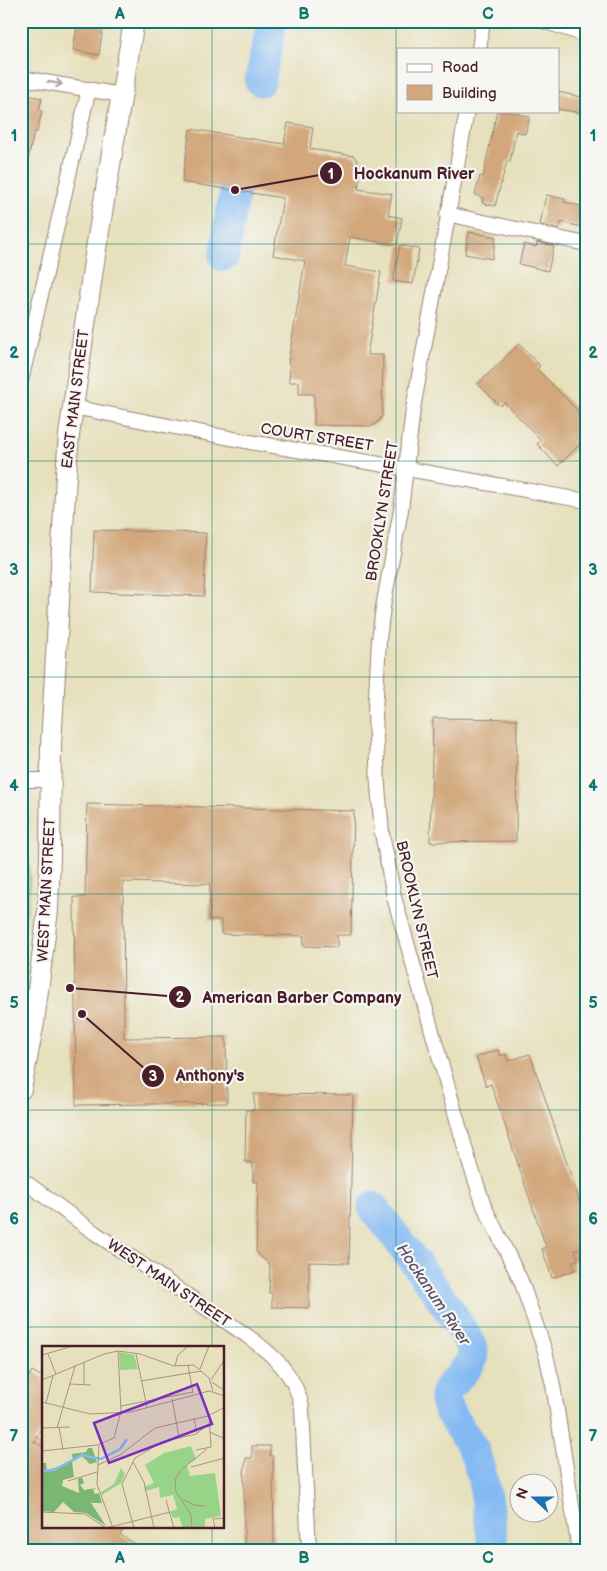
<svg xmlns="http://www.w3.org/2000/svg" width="607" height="1571" viewBox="0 0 607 1571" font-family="'Balsamiq Sans',sans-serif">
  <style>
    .green { fill: #98d488; stroke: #717a5a }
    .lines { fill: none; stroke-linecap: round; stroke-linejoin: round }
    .river { stroke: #83baf3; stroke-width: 31 }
    .building { fill: #d2a77b }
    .street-casing { stroke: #988074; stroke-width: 16 }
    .secondary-casing { stroke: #988074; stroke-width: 22 }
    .street { stroke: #fff; stroke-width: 14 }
    .secondary { stroke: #fff; stroke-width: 20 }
    .oneway { stroke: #ae9aa0 }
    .grid { fill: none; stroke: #0f766e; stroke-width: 1; stroke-opacity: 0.55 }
    .labels { text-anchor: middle; stroke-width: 4.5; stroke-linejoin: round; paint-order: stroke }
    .street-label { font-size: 15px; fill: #4a1f2b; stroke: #f6f6f2 }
    .water-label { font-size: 16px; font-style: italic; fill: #5b4e67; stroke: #f6f6f2 }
    .inset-river { fill: none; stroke: #83baf3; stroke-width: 2.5 }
    .inset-road { fill: none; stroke: #a89382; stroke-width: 1 }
    .view { fill: #7b2cbf; fill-opacity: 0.15; stroke: #7b2cbf; stroke-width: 2.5 }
    .inset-edge { fill: none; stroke: #4a1f2b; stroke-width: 2.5 }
    .leader { fill: none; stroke: #4a1f2b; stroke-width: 2 }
    .callout-dot { fill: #4a1f2b; stroke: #f6f6f2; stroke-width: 2 }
    .mark-label { font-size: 15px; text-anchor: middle; font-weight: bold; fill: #fff }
    .callout-label { font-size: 16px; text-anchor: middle; font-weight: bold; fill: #4a1f2b; stroke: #f6f6f2; stroke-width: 4.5; stroke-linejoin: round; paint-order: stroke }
    .neatline { fill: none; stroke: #0f766e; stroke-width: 2 }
    .grid-label { font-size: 16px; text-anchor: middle; font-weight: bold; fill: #0f766e }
  </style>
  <rect width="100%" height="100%" fill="#f6f6f2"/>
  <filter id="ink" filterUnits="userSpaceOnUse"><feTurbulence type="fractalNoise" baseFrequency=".02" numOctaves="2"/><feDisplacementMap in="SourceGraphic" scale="10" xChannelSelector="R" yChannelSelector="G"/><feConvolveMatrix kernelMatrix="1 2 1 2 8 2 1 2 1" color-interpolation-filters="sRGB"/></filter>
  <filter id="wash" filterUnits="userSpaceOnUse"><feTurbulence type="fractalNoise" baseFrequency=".0096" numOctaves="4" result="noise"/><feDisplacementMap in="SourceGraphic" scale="20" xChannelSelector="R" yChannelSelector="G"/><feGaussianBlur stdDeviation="1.12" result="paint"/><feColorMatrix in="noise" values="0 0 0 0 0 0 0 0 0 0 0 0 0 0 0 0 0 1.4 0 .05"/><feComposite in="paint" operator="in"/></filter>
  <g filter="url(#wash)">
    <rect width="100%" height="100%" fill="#e6e0bc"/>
    <path class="green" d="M 21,836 C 37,869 27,907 21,941 Z"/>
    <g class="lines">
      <g class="river">
        <path d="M 260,81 L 272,21"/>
        <path d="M 224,256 L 235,190"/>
        <path d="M 373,1207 C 388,1227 474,1337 473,1353 C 472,1373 439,1384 446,1404 C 451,1421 468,1436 475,1453 C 486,1483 489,1518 494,1550"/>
      </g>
    </g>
    <g id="blocks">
      <g class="building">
        <path d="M 78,21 L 103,25 L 99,55 L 73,50 Z"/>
        <path d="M 558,92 L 586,98 L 586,114 L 558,109 Z"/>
        <path d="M 21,94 L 42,98 L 39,110 L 42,111 L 37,132 L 34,132 L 27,164 L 21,163 Z"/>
        <path d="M 497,111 L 509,111 L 530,117 L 525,134 L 516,131 L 510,162 L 507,161 L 495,206 L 482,203 L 483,198 L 475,195 L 480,176 L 483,177 Z"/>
        <path d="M 288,123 L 313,127 L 310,149 L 354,156 L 362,168 L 358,189 L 392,194 L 388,215 L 402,218 L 397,245 L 350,237 L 345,266 L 381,272 L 367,355 L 383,355 L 382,416 L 378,422 L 372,426 L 314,425 L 314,394 L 299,394 L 299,382 L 289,382 L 290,364 L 288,364 L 305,261 L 273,255 L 283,198 L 182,182 L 190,129 L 284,144 Z"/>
        <path d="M 546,195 L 565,199 L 564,202 L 586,207 L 586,228 L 561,222 L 559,229 L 540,225 Z"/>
        <path d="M 469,232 L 496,237 L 492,259 L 465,254 Z"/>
        <path d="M 537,242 L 554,246 L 548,271 L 519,264 L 524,244 L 536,247 Z"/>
        <path d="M 400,245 L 419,249 L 413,284 L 393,281 Z"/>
        <path d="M 519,344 L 540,366 L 537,369 L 586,419 L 586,438 L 558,466 L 537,444 L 541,440 L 504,402 L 500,406 L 478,384 Z"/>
        <path d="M 94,530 L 206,533 L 204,596 L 92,592 Z"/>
        <path d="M 433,718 L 517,719 L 516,841 L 430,842 Z"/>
        <path d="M 87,804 L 354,811 L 351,935 L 337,935 L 337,947 L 303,946 L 304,936 L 221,934 L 221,920 L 209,920 L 210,884 L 123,882 L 124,1038 L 226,1037 L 227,1103 L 76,1105 L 74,897 L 85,897 Z"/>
        <path d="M 498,1050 L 500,1056 L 506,1054 L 508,1061 L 530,1054 L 586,1220 L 586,1246 L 575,1250 L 578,1260 L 572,1262 L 575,1270 L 552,1278 L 542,1249 L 546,1247 L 491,1084 L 486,1086 L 476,1057 Z"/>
        <path d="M 254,1094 L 353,1095 L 349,1263 L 309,1262 L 309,1308 L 272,1307 L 272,1293 L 269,1293 L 270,1265 L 256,1252 L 258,1182 L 253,1182 L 253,1163 L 245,1162 L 246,1110 L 254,1110 Z"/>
        <path d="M 32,1371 L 44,1378 L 44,1425 L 34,1442 L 44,1447 L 44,1527 L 125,1527 L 120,1535 L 146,1550 L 21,1550 L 21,1390 Z"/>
        <path d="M 252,1446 L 270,1446 L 270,1456 L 273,1456 L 274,1550 L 244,1548 L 244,1473 L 246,1458 L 252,1458 Z"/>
      </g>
    </g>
  </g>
  <g filter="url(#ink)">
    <use href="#blocks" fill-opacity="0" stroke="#988074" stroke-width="1"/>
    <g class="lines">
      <defs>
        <g id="street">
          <path d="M 543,21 L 586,35"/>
          <path d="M 479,49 L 483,21"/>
          <path d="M 21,78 L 121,95"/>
          <path d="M 467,111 L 413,409 L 401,510 L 383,607 L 379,640 L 375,713 L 378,786 L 382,833 L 394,897 L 468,1158 L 484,1206 L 521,1281 L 545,1351 L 553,1385 L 579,1550"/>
          <path d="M 447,214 L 586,244"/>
          <path d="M 21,381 L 89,89"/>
          <path d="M 73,407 L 250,442 L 385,465 L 586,501"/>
          <path d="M 21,780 L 51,780"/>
          <path d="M 21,1179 L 95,1233 L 246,1335 C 272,1354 296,1374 302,1408 L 309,1550"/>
        </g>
        <path id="secondary" d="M 21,1089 L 34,1022 L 48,910 L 50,857 L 51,746 L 66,475 L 69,435 L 95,255 L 134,21"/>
      </defs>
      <use href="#street" class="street-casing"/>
      <use href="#secondary" class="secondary-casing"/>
      <use href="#street" class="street"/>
      <use href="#secondary" class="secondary"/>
    </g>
    <defs><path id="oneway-shaft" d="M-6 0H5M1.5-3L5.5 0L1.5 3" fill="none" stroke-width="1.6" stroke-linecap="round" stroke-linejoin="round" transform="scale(1.25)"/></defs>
    <use class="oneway" href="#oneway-shaft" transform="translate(55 83) rotate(10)"/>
  </g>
  <path class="grid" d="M 212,21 L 212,1347M 396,21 L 396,1550M 21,244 L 586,244M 21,461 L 586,461M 21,677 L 586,677M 21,894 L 586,894M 21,1110 L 586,1110M 21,1327 L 586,1327M 212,1527 L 212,1550"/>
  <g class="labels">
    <g class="street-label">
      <text transform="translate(75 399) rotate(-83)" y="5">EAST MAIN STREET</text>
      <text transform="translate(317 437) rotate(9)" y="5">COURT STREET</text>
      <text transform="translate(382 511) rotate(-81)" y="5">BROOKLYN STREET</text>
      <text transform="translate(46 890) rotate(-87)" y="5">WEST MAIN STREET</text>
      <text transform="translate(417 910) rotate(77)" y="5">BROOKLYN STREET</text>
      <text transform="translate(169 1283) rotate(34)" y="5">WEST MAIN STREET</text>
    </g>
    <g class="water-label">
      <text transform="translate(434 1294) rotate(56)" y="6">Hockanum River</text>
    </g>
  </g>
  <g transform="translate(42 1346)">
    <rect width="182" height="182" fill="#e6e0bc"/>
    <path d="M 77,6 L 92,9 L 96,23 L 78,24 ZM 149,100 L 154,113 L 145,119 L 148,130 L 173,127 L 179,170 L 163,173 L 163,182 L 141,182 L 137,171 L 131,172 L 128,166 L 135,163 L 131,149 L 118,152 L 117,141 L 103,145 L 102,141 L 112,137 L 103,119 L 122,107 ZM 79,122 L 83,128 L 79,137 L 60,149 L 59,146 L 72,138 Z" fill="#98d488"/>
    <path d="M 46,102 L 50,102 L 55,116 L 48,118 L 40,110 L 30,116 L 32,131 L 21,134 L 20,140 L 37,147 L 36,133 L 40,131 L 42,137 L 38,139 L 42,144 L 55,142 L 51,144 L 53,148 L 57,147 L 60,157 L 49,157 L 64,180 L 44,167 L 32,166 L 21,156 L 12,166 L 0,165 L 0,117 L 4,117 L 5,124 L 13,122 L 31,114 L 30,108 L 44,106 Z" fill="#7ab674"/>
    <path class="inset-river" d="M 0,122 L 2,125 L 12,124 L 40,109 L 59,113 L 78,103 L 85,93"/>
    <path class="inset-road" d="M 6,8 L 14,28M 94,8 L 105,61M 0,9 L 31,0M 42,16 L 42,38M 146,19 L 151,47M 133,20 L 136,9 L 146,0M 158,23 L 167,0M 0,34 L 62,8 L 76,5 L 98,8 L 132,20 L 152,19 L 167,32 L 171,45M 169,34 L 183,13M 99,35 L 159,25M 170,36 L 183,45M 28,38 L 49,39M 130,53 L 137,91M 0,56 L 48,68 L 89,66 L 167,45 L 183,50M 4,57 L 11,30M 79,60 L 151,46M 152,72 L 155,87M 17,81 L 21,104M 0,82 L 28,81M 15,82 L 33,20M 168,86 L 183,93M 57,99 L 55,138 L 71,182M 154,104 L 169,101 L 167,70M 0,105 L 55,99 L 72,92 L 79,65 L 76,5M 91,116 L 102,136 L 112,182M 56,119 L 78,109 L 113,82 L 166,70 L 183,61M 149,121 L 183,112M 26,135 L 55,126M 141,153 L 152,159 L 163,160M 124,154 L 132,182M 0,166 L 43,168 L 64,182 L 128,166M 92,182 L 80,138 L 93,112 L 120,96 L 154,88 L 167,78M 150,182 L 149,169 L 134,146 L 133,134 L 139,124 L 165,103M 173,182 L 171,173 L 183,172"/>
    <path class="view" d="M 155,38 L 170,78 L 67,117 L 52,77 Z"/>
    <rect width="182" height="182" class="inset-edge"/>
  </g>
  <path class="leader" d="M235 190L331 173M70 988L180 997M82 1014L153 1076"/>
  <g class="callout-dot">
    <circle cx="235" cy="190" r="5"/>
    <circle cx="70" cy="988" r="5"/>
    <circle cx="82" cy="1014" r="5"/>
    <circle cx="331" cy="173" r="12"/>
    <circle cx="180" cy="997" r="12"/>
    <circle cx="153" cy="1076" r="12"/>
  </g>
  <g class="mark-label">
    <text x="331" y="179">1</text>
    <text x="180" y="1002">2</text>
    <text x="153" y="1081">3</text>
  </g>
  <g class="callout-label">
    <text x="414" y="179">Hockanum River</text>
    <text x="302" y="1003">American Barber Company</text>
    <text x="210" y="1081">Anthony's</text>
  </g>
  <rect width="607" height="1571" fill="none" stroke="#f6f6f2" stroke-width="55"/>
  <rect x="397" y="48" width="162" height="65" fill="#f6f6f2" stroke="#b1a0a2"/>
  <rect x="407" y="64" width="25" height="8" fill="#ffffff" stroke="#b1a0a2"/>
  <text x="442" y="72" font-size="15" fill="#4a1f2b">Road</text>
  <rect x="407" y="85" width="25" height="15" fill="#d2a77b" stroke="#b1a0a2"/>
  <text x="442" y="98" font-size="15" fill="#4a1f2b">Building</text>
  <g transform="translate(534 1498) rotate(291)"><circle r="24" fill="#f6f6f2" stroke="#b1a0a2"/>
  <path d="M0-4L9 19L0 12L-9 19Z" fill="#1f6fb2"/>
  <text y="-8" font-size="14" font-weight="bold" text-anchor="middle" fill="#4a1f2b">N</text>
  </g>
  <rect x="28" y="28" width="552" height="1516" class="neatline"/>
  <g class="grid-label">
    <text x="120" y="19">A</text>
    <text x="304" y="19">B</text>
    <text x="488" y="19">C</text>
    <text x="14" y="141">1</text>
    <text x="593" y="141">1</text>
    <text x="14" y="358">2</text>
    <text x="593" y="358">2</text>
    <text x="14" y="575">3</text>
    <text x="593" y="575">3</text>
    <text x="14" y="791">4</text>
    <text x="593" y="791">4</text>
    <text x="14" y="1008">5</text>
    <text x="593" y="1008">5</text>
    <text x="14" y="1224">6</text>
    <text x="593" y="1224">6</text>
    <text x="14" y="1441">7</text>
    <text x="593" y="1441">7</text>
    <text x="120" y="1563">A</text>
    <text x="304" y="1563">B</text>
    <text x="488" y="1563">C</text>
  </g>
</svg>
